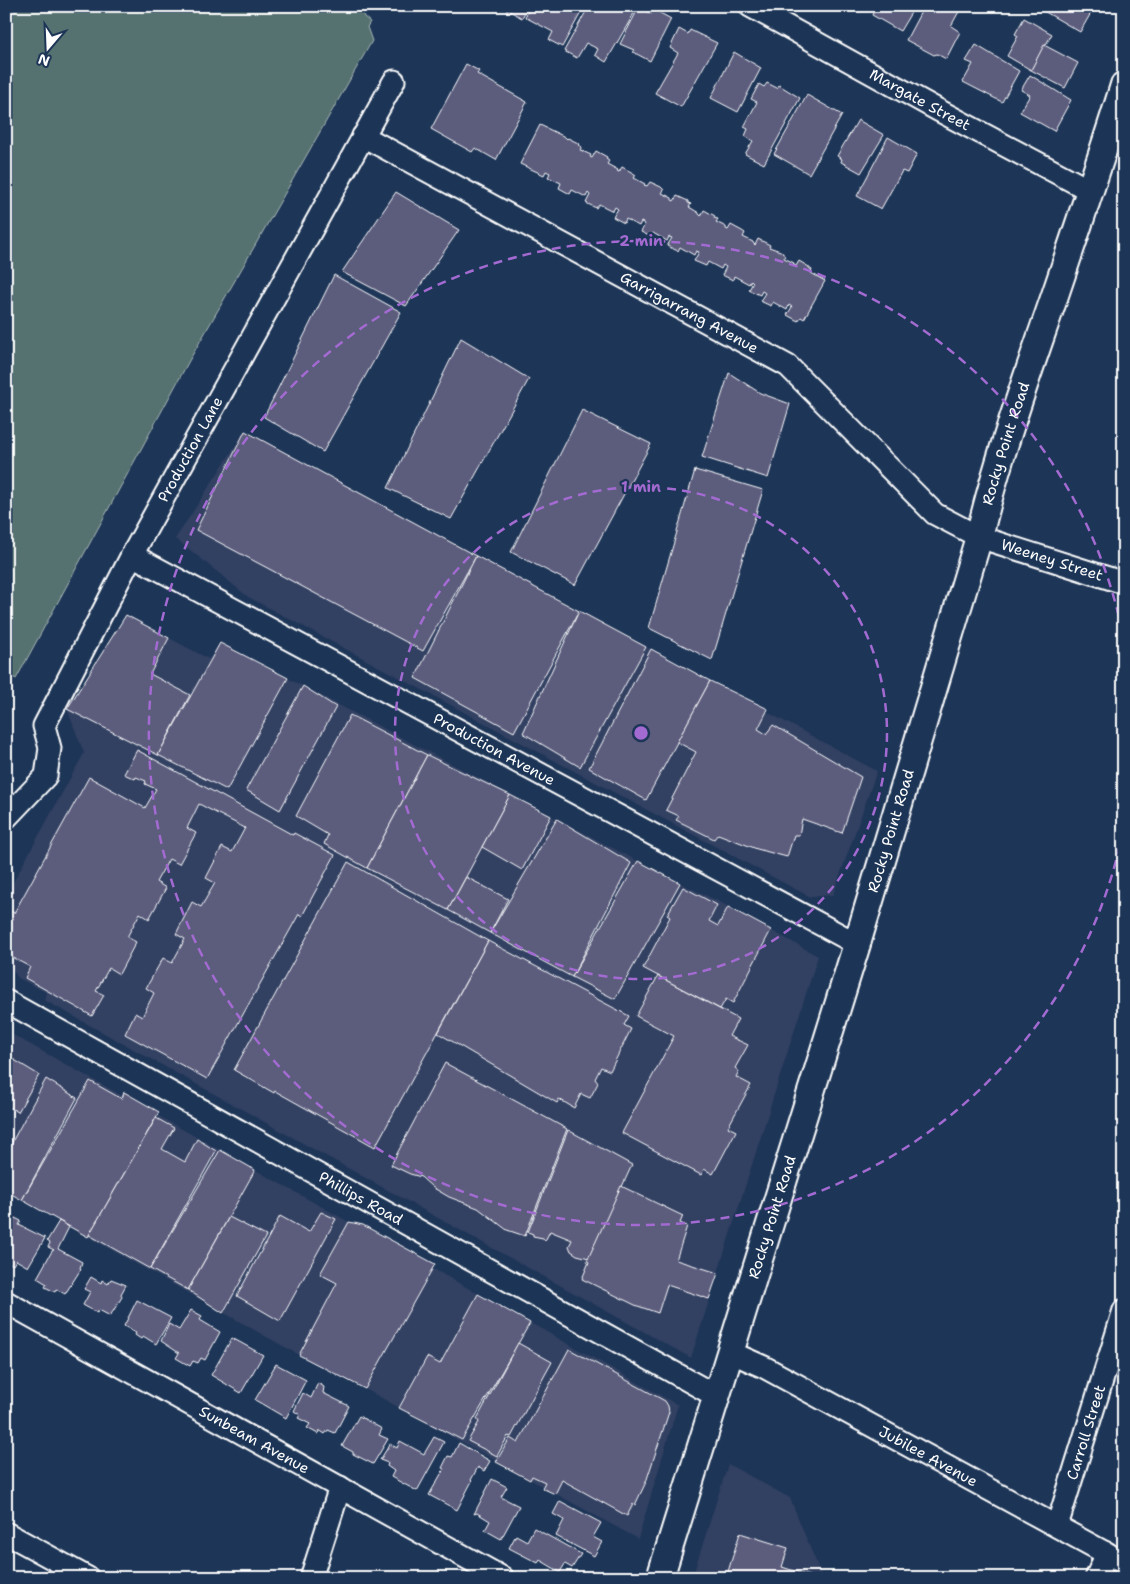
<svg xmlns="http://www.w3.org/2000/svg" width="1130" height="1584" viewBox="0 0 1130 1584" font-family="'Shantell Sans',sans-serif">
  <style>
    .built { fill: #304062 }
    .green { fill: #54716f; stroke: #aab8b7 }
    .building { fill: #5b5b7d; stroke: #fff }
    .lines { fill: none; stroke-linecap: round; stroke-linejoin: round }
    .minor-casing { stroke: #fff; stroke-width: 25 }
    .major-casing { stroke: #fff; stroke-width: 30 }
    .minor { stroke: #1d3557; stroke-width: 21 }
    .major { stroke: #1d3557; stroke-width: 26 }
    .ring { fill: none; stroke: #a36bd2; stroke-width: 2.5; stroke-dasharray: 9 6 }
    .labels { text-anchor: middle; stroke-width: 4.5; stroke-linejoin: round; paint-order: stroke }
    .street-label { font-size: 15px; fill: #fff; stroke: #1d3557 }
    .centre { fill: #a36bd2; stroke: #1d3557; stroke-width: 2.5 }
    .ring-label { font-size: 15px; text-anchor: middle; font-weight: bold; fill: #a36bd2; stroke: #1d3557; stroke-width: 4.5; stroke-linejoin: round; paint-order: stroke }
  </style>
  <rect width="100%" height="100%" fill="#1d3557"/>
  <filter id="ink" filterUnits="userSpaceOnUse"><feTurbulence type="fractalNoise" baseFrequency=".02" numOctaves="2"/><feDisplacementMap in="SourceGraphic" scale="10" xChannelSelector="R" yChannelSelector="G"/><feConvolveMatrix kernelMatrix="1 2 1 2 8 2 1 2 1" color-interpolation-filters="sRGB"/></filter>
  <g filter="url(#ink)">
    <g class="built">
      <path d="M 245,431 L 877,771 L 833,895 L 810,897 L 248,597 L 190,550 L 175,539 Z"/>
      <path d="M 126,615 L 209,659 L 220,643 L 680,883 L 718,901 L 818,956 L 691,1358 L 44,1000 L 47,993 L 18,978 L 9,965 L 6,963 L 6,895 L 84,753 L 67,709 Z"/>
      <path d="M 6,1031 L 678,1405 L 638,1539 L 365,1389 L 299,1355 L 6,1191 Z"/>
      <path d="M 728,1464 L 790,1498 L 821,1574 L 828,1578 L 692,1578 Z"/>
    </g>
    <path class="green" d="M 6,6 L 360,6 L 364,17 L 370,22 L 367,27 L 372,41 L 190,359 L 16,679 L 6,673 Z"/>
    <g class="building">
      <path d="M 501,6 L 528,6 L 522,18 Z"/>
      <path d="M 531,6 L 578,6 L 583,9 L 562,47 L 549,40 L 553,32 L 525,17 Z"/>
      <path d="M 589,6 L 634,6 L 637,8 L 606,62 L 595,55 L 598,49 L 586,43 L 577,58 L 564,51 Z"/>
      <path d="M 876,6 L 915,6 L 900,31 L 872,15 Z"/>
      <path d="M 924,6 L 962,6 L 951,26 L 960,32 L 946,59 L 937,54 L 934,55 L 906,40 Z"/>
      <path d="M 1035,6 L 1095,6 L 1080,32 Z"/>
      <path d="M 639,7 L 651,14 L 653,9 L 671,19 L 650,61 L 633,52 L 634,50 L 620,44 Z"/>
      <path d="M 1024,18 L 1052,34 L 1031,70 L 1007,56 L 1018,36 L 1015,34 Z"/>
      <path d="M 679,29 L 688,34 L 690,30 L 717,43 L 681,107 L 655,93 L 678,53 L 670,48 Z"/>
      <path d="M 976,45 L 1019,71 L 1002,102 L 963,82 L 973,64 L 966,61 Z"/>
      <path d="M 1044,45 L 1078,63 L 1065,88 L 1031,70 Z"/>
      <path d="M 734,52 L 761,68 L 738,112 L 711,98 Z"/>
      <path d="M 466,64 L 479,71 L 477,74 L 527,102 L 496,160 L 475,148 L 472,152 L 431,129 Z"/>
      <path d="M 1030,75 L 1071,100 L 1054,131 L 1020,112 L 1030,95 L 1021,90 Z"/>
      <path d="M 767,83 L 777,88 L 779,85 L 800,98 L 764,164 L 745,154 L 753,141 L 745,136 L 748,129 L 744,127 L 757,102 L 751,99 L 759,84 L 764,87 Z"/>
      <path d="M 807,95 L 842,115 L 809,174 L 774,154 Z"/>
      <path d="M 858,120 L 884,135 L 861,173 L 841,162 L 842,159 L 837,156 Z"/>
      <path d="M 540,125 L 565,137 L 567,139 L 568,138 L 580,144 L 579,145 L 582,147 L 580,150 L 591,155 L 590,157 L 592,158 L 596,151 L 607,157 L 606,159 L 609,161 L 607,164 L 618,170 L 617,171 L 619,172 L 622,167 L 633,173 L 636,175 L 634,178 L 645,184 L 644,185 L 647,186 L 650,182 L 661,187 L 664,190 L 662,193 L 672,198 L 672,200 L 674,201 L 677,196 L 688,201 L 688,203 L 691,204 L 689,207 L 699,213 L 699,214 L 701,216 L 704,210 L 715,216 L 714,218 L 718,219 L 716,222 L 726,227 L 726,229 L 728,230 L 731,225 L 742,231 L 745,233 L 743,237 L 753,242 L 753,243 L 755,245 L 758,239 L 770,245 L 769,247 L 783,252 L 782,253 L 785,255 L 784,258 L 794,263 L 793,265 L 796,266 L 799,261 L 809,267 L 809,268 L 812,270 L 811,273 L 825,281 L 804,319 L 801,317 L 798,321 L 787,315 L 792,307 L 789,305 L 787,310 L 773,302 L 771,306 L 760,301 L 765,293 L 762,291 L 760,295 L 749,290 L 753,282 L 751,280 L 749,284 L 734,276 L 733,280 L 722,275 L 726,267 L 723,265 L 721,269 L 708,262 L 706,266 L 694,261 L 699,252 L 696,251 L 694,255 L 680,247 L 678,251 L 667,246 L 672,238 L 669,237 L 667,241 L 653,233 L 651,237 L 641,232 L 645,224 L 641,222 L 639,226 L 626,219 L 624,223 L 613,217 L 618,209 L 615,207 L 613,211 L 599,204 L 596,208 L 586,203 L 590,195 L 588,193 L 586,197 L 572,190 L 570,194 L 559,188 L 561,183 L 548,177 L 550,173 L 546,171 L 544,175 L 520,164 Z"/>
      <path d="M 888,137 L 917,154 L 907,173 L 902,171 L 881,209 L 857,196 Z"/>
      <path d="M 396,192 L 459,230 L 406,306 L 342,272 Z"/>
      <path d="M 334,275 L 401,312 L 323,452 L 264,417 Z"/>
      <path d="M 461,338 L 529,379 L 451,519 L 388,488 Z"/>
      <path d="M 729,373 L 760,393 L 790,404 L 768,478 L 702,457 Z"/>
      <path d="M 582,410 L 651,444 L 575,585 L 511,552 Z"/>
      <path d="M 245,431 L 476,556 L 423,651 L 196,530 Z"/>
      <path d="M 695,470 L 763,490 L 712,660 L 649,628 Z"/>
      <path d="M 476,556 L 579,611 L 514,732 L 415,678 Z"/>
      <path d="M 579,611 L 646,647 L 580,767 L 523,733 Z"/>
      <path d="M 126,615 L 169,638 L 150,674 L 190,695 L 158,755 L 67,709 Z"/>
      <path d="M 220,643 L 288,678 L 227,790 L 158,755 Z"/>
      <path d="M 651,649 L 710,681 L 646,800 L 589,768 Z"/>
      <path d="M 710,681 L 768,709 L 758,729 L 766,734 L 773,725 L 861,777 L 842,833 L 802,819 L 799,835 L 794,835 L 787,857 L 757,849 L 718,834 L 714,839 L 676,820 L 679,816 L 666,810 L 696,752 L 677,742 Z"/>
      <path d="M 303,686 L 336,707 L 280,810 L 246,790 Z"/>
      <path d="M 350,715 L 427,755 L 367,868 L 324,844 L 328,835 L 296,816 Z"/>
      <path d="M 137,750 L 293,835 L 294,833 L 335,855 L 302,916 L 299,914 L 207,1079 L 125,1034 L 135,1013 L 142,1017 L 154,993 L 146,988 L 163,958 L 172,963 L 185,939 L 176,934 L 192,902 L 201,907 L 215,883 L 206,878 L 222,847 L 232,852 L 245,828 L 199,804 L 187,828 L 196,833 L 179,864 L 169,859 L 156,882 L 166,888 L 149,919 L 140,913 L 127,937 L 136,942 L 119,974 L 109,968 L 96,991 L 104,995 L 92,1016 L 25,978 L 30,967 L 6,954 L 6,908 L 14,913 L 89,777 L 145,808 L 156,789 L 145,784 L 146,781 L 136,777 L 135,779 L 124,774 Z"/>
      <path d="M 427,755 L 510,795 L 448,910 L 367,868 Z"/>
      <path d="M 510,795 L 551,816 L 522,870 L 482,847 Z"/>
      <path d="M 557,819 L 631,863 L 572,977 L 490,933 Z"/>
      <path d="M 638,861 L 680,883 L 615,999 L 572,977 Z"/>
      <path d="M 348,862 L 488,941 L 375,1147 L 275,1091 L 274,1093 L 234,1070 Z"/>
      <path d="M 466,877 L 508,899 L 490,933 L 448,910 Z"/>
      <path d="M 683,887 L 717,905 L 709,921 L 718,926 L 728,907 L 771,930 L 733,1003 L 726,999 L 720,1009 L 643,968 L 670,917 L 667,915 Z"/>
      <path d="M 488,941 L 629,1016 L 624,1025 L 631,1029 L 610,1071 L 601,1067 L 595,1079 L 598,1083 L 590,1098 L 581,1094 L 574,1108 L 559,1099 L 557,1103 L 438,1033 Z"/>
      <path d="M 658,976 L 738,1019 L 729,1036 L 748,1045 L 735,1068 L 739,1071 L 736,1077 L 751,1085 L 728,1127 L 736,1131 L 713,1174 L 704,1169 L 701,1175 L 622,1133 L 674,1036 L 636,1016 Z"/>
      <path d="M 6,1055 L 39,1075 L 18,1112 L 7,1106 L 6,1108 Z"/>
      <path d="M 445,1063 L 567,1129 L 525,1236 L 507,1230 L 478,1208 L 449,1197 L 432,1187 L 421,1177 L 410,1174 L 391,1165 Z"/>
      <path d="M 46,1079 L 77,1098 L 22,1200 L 6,1191 L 6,1153 Z"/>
      <path d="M 90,1081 L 122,1099 L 124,1092 L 159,1112 L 88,1237 L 22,1200 Z"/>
      <path d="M 156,1118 L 174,1128 L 162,1149 L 185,1162 L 197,1139 L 216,1151 L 150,1269 L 89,1235 Z"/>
      <path d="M 568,1130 L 632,1165 L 589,1258 L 577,1255 L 571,1251 L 569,1246 L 572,1240 L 550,1231 L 545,1241 L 543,1238 L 533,1236 L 533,1234 L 528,1232 Z"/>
      <path d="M 6,1137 L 13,1141 L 6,1153 Z"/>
      <path d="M 220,1150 L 255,1170 L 188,1290 L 150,1269 Z"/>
      <path d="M 621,1186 L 683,1216 L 680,1223 L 687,1226 L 676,1260 L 718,1273 L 709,1299 L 667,1285 L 658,1313 L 635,1305 L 582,1279 L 589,1262 L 587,1261 Z"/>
      <path d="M 6,1206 L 12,1209 L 9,1215 L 21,1221 L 19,1225 L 45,1238 L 28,1267 L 16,1260 L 13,1265 L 6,1261 Z"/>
      <path d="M 321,1212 L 336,1219 L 280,1321 L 237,1296 L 280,1216 L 309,1232 Z"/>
      <path d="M 229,1217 L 266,1236 L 223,1313 L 188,1290 Z"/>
      <path d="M 59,1221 L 69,1227 L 58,1249 L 82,1262 L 80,1268 L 81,1269 L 65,1294 L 56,1289 L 55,1292 L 45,1287 L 47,1284 L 37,1278 L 52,1251 L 54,1250 L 48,1247 L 50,1243 L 47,1241 Z"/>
      <path d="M 349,1222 L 363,1225 L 435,1264 L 365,1389 L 299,1355 L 337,1283 L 320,1274 Z"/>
      <path d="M 91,1277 L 101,1283 L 102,1280 L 108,1284 L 111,1279 L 126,1285 L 121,1294 L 122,1297 L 110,1316 L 99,1310 L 97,1313 L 83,1305 L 90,1292 L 84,1289 Z"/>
      <path d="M 478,1294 L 530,1323 L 462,1440 L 399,1408 L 427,1357 L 440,1364 Z"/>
      <path d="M 137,1300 L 171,1318 L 156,1344 L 143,1336 L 141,1339 L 135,1335 L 136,1333 L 124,1326 Z"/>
      <path d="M 191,1310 L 202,1316 L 200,1320 L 220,1332 L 205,1360 L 201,1358 L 198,1363 L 193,1361 L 190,1366 L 176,1358 L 179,1353 L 161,1341 L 169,1324 L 179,1330 Z"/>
      <path d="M 232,1338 L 263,1355 L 241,1393 L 211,1375 Z"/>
      <path d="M 518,1343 L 552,1362 L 511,1437 L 508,1436 L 497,1456 L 468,1441 L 479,1422 L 477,1419 Z"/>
      <path d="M 569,1349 L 665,1401 L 668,1406 L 669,1412 L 646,1482 L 635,1505 L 633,1504 L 627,1516 L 562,1480 L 555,1494 L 542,1488 L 545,1482 L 532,1476 L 530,1480 L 496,1462 L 510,1438 L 518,1443 Z"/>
      <path d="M 276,1364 L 306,1380 L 286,1418 L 255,1400 Z"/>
      <path d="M 318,1383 L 324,1387 L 323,1393 L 349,1406 L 335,1433 L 328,1430 L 325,1434 L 319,1430 L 318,1434 L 307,1428 L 310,1424 L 298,1418 L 300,1415 L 294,1411 L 303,1393 L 311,1398 Z"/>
      <path d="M 359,1416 L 382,1429 L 379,1435 L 388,1439 L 373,1464 L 353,1454 L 353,1452 L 342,1446 Z"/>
      <path d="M 434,1437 L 444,1442 L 417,1491 L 391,1477 L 394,1471 L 387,1466 L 388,1463 L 380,1460 L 390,1444 L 397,1448 L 400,1441 L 424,1454 Z"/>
      <path d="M 459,1443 L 490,1461 L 484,1471 L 478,1467 L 471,1480 L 472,1481 L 457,1510 L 429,1495 L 444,1469 L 442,1468 L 448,1456 L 452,1457 Z"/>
      <path d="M 492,1479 L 507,1487 L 501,1497 L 519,1506 L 501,1539 L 485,1530 L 490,1521 L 477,1513 L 474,1514 Z"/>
      <path d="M 560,1501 L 601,1523 L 593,1537 L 602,1542 L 594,1556 L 556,1536 L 564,1520 L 553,1514 Z"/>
      <path d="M 534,1528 L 581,1554 L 572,1568 L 565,1564 L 560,1572 L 540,1560 L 538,1563 L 509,1548 L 516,1535 L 527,1541 Z"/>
      <path d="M 740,1533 L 788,1548 L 782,1567 L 810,1576 L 809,1578 L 726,1578 Z"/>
    </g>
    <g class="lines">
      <defs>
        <g id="minor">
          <path id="s1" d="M 750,6 L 938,110 L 1091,191"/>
          <path id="s2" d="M 363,136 L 788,366 L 935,514 L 979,537 L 1124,583"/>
          <path id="s3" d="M 132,555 L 857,944"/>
          <path id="s4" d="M 6,818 L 46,776 L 50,748 L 44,726 L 132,555 L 394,81"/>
          <path id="s5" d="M 6,1001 L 716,1396"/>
          <path id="s6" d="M 6,1302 L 503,1578"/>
          <path id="s7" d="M 730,1352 L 764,1367 L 1124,1563"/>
          <path id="s8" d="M 1057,1526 L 1124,1310"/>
          <path d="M 6,1533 L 88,1578"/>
          <path d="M 311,1578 L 340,1487"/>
          <path d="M 1096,1578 L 1107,1553"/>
        </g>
        <g id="major">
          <path id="s9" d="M 660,1578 L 857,944 L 979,537 C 998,456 1027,377 1054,298 C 1078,227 1102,156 1124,85"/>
        </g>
      </defs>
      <use href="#minor" class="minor-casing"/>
      <use href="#major" class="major-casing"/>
      <use href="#minor" class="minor"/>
      <use href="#major" class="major"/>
    </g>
  </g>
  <g class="ring">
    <circle cx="641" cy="733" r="246"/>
    <path d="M1123 831A492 492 0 1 1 1123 635"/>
  </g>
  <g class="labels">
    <g class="street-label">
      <text dy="5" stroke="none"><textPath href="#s1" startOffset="194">Margate Street</textPath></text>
      <text dy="5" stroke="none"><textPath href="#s2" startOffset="371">Garrigarrang Avenue</textPath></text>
      <text dy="5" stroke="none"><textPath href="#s9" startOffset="1186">Rocky Point Road</textPath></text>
      <text dy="5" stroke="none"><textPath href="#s4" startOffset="422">Production Lane</textPath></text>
      <text dy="5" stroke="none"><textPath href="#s2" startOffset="818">Weeney Street</textPath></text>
      <text dy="5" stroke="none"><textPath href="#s3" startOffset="411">Production Avenue</textPath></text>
      <text dy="5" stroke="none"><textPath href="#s9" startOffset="782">Rocky Point Road</textPath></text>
      <text dy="5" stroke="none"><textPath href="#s5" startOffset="406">Phillips Road</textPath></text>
      <text dy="5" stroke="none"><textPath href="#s9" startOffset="378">Rocky Point Road</textPath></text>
      <text dy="5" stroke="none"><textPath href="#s8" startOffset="98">Carroll Street</textPath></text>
      <text dy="5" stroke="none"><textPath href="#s6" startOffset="284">Sunbeam Avenue</textPath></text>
      <text dy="5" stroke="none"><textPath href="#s7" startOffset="224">Jubilee Avenue</textPath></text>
    </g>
  </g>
  <circle cx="641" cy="733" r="8" class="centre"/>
  <g class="ring-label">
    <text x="641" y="246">2 min</text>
    <text x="641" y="492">1 min</text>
  </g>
  <rect width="1130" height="1584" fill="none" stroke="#1d3557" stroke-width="25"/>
  <rect x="12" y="12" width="1105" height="1559" fill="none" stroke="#fff" stroke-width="2" filter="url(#ink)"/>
  <g transform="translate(48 48) rotate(199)" stroke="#1d3557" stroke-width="4" paint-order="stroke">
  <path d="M0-4L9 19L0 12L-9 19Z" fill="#ffffff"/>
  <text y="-8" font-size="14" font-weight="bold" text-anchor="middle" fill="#ffffff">N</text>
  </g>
</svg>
